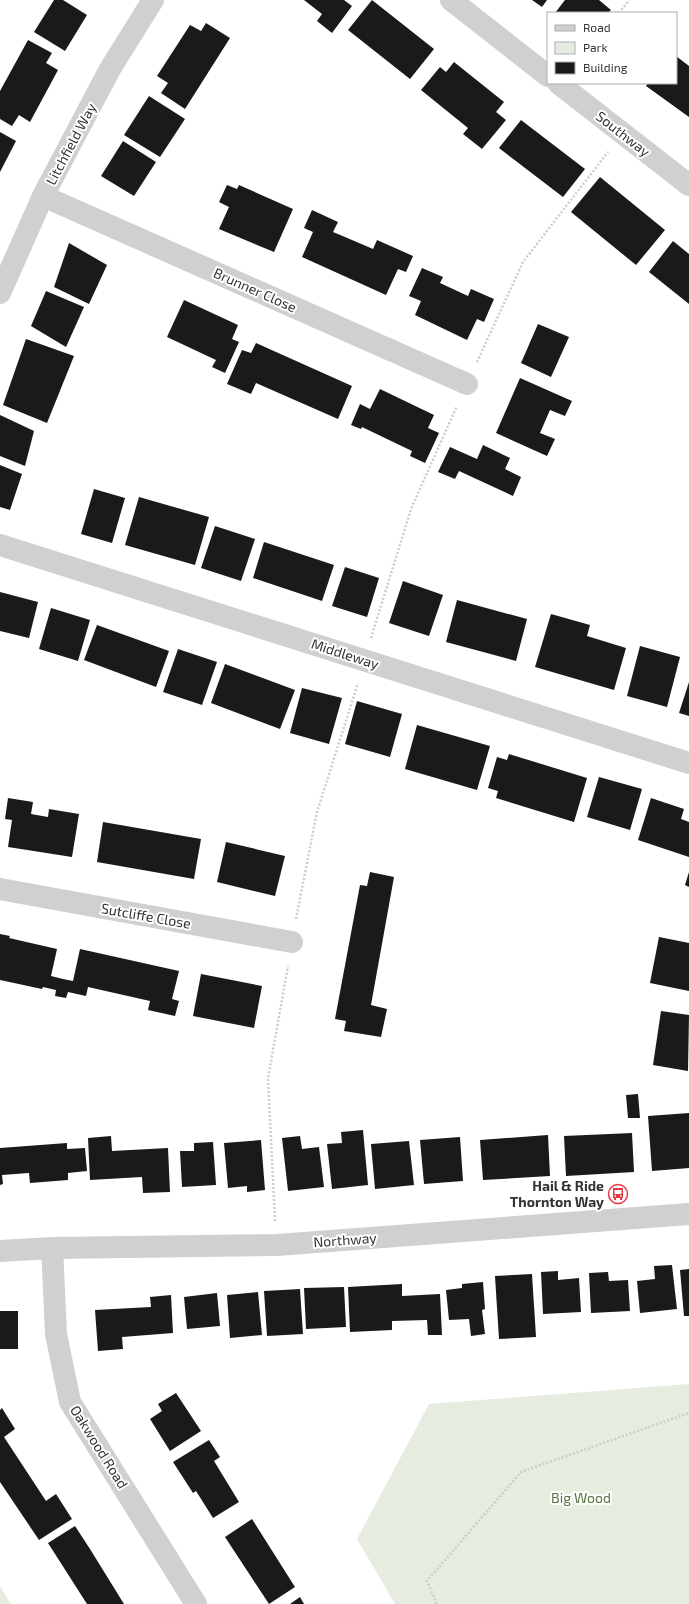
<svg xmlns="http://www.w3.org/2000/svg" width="689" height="1604" viewBox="0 0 689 1604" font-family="'Exo 2',sans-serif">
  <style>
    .green { fill: #e6ecdf }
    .building { fill: #1a1a1a }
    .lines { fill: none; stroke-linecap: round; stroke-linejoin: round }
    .path { stroke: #cdcdcd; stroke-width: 2.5; stroke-dasharray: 2 2; stroke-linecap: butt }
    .minor { stroke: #d0d0d0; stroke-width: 22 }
    .labels { text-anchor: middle; stroke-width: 4; stroke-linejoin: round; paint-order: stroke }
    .street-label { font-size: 14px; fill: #333; stroke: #fff }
    .poi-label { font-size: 14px; font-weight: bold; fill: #333; stroke: #fff; text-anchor: end }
    .park-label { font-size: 14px; fill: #56703f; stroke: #fff }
  </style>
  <rect width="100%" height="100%" fill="#fff"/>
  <g class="green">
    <path d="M 689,1384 L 689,1604 L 395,1604 L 357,1539 L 429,1404 Z"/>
    <path d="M 0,1586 L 11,1604 L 0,1604 Z"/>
  </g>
  <g class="building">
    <path d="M 54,0 L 63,0 L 87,15 L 65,51 L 34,32 Z"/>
    <path d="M 304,0 L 344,0 L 352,6 L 332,33 L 317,21 L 322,14 Z"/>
    <path d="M 372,0 L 434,49 L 410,79 L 348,30 Z"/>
    <path d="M 532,0 L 547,0 L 542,7 Z"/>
    <path d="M 565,0 L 599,0 L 611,10 L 608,13 L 555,13 Z"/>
    <path d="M 206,23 L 230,38 L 185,109 L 161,93 L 168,83 L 157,76 L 190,25 L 201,31 Z"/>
    <path d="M 28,40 L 52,53 L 46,63 L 58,70 L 30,122 L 19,115 L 12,126 L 0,119 L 0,91 Z"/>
    <path d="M 676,56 L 689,66 L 689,117 L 646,86 L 648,83 L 676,83 Z"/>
    <path d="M 454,62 L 504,102 L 496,112 L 506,120 L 482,149 L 463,134 L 468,128 L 421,90 L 440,67 L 446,72 Z"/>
    <path d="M 149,96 L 185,119 L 160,157 L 124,135 Z"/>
    <path d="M 521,120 L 585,169 L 563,197 L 499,148 Z"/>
    <path d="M 0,132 L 16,141 L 0,172 Z"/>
    <path d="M 123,141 L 156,162 L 134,196 L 101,176 Z"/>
    <path d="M 600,177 L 665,230 L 636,265 L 571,212 Z"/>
    <path d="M 227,185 L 237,189 L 239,185 L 293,209 L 274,252 L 219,229 L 229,207 L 219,202 Z"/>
    <path d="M 312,210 L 338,222 L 333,232 L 345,237 L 373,249 L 377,240 L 413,256 L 406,272 L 398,269 L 386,295 L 302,257 L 313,232 L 304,228 Z"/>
    <path d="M 673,241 L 689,254 L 689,304 L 649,272 Z"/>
    <path d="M 69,243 L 107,265 L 89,304 L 54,287 Z"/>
    <path d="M 422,268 L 443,277 L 440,283 L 468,296 L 471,289 L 494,299 L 484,322 L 477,319 L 467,340 L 415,315 L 421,301 L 409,296 Z"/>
    <path d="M 46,291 L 84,307 L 66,347 L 31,326 Z"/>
    <path d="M 184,300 L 238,325 L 232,339 L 239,342 L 225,373 L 212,367 L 216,360 L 167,337 Z"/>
    <path d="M 538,324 L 569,337 L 551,377 L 521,363 Z"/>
    <path d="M 26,339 L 74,356 L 47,423 L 3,405 Z"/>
    <path d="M 256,343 L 352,386 L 338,419 L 256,383 L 251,394 L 227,384 L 242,350 L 251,353 Z"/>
    <path d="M 520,378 L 572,401 L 565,416 L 550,410 L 540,433 L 555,439 L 547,456 L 496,433 Z"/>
    <path d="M 380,389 L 434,415 L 428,428 L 439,433 L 425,463 L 410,456 L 412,451 L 362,427 L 361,429 L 351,425 L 360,404 L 370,409 Z"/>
    <path d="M 0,415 L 34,431 L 25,466 L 0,456 Z"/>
    <path d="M 483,445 L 510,458 L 505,469 L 521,477 L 513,496 L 459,471 L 455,479 L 438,472 L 450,447 L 477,459 Z"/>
    <path d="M 0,465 L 22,474 L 10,510 L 0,507 Z"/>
    <path d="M 94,489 L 125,498 L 112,543 L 81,534 Z"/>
    <path d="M 139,497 L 209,517 L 195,565 L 125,545 Z"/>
    <path d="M 215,526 L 255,539 L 241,581 L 201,568 Z"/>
    <path d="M 264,542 L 334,565 L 322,601 L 253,578 Z"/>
    <path d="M 345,567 L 379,578 L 367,617 L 332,606 Z"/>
    <path d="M 403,581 L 443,595 L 429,636 L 389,623 Z"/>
    <path d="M 0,592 L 38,602 L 29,638 L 0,631 Z"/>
    <path d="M 457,600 L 527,619 L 516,661 L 446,642 Z"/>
    <path d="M 51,608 L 90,620 L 78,661 L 39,649 Z"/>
    <path d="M 551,614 L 590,625 L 587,636 L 626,648 L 614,690 L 535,667 Z"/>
    <path d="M 97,625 L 169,651 L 156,687 L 84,660 Z"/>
    <path d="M 640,646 L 680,657 L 667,707 L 627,696 Z"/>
    <path d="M 178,649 L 217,662 L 202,705 L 163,692 Z"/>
    <path d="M 225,664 L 295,690 L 280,729 L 211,703 Z"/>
    <path d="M 689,682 L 689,716 L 679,713 Z"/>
    <path d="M 302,688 L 342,698 L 329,744 L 290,733 Z"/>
    <path d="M 357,701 L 402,714 L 390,757 L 345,744 Z"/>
    <path d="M 417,725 L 490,746 L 477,790 L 405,769 Z"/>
    <path d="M 509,754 L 587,778 L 574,822 L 496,798 L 498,791 L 488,788 L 497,757 L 507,760 Z"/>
    <path d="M 599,777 L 642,789 L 630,830 L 587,817 Z"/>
    <path d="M 8,798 L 33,802 L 31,814 L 48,817 L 49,809 L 79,814 L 72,857 L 8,847 L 12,820 L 5,819 Z"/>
    <path d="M 651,798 L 684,809 L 681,819 L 689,822 L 689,857 L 638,840 Z"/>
    <path d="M 103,822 L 201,839 L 194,879 L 97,862 Z"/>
    <path d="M 226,842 L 285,856 L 275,896 L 217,882 Z"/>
    <path d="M 370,872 L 394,877 L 371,1005 L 387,1009 L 381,1037 L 344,1031 L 346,1021 L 335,1019 L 360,885 L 367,886 Z"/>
    <path d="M 689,872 L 689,887 L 685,885 Z"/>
    <path d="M 0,934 L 10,936 L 9,938 L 57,949 L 51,976 L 63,979 L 73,981 L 80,949 L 179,971 L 172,999 L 179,1001 L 175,1016 L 148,1010 L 150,1001 L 88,987 L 86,996 L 68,992 L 66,998 L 55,996 L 56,990 L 43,987 L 42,989 L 0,980 Z"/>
    <path d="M 659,937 L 689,943 L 689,991 L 650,983 Z"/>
    <path d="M 201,974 L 262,986 L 254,1028 L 193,1016 Z"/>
    <path d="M 661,1011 L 689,1015 L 688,1071 L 653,1065 Z"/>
    <path d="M 638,1094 L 640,1118 L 628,1118 L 626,1095 Z"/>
    <path d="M 689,1113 L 689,1168 L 652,1171 L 648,1116 Z"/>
    <path d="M 363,1130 L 368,1185 L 332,1189 L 327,1144 L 342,1143 L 341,1132 Z"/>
    <path d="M 632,1133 L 634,1172 L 566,1176 L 564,1136 Z"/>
    <path d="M 548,1135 L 550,1176 L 483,1180 L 480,1140 Z"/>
    <path d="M 111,1136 L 112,1151 L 168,1148 L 170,1192 L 143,1193 L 142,1177 L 90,1180 L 88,1138 Z"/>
    <path d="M 300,1136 L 302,1149 L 319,1147 L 324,1187 L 288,1191 L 282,1138 Z"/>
    <path d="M 460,1137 L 463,1181 L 424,1184 L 420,1140 Z"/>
    <path d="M 261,1140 L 265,1190 L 247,1192 L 247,1186 L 228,1188 L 224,1143 Z"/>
    <path d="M 409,1141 L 414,1185 L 375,1189 L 371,1144 Z"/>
    <path d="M 213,1142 L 216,1185 L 182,1187 L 180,1151 L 194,1151 L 194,1143 Z"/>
    <path d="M 67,1143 L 67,1149 L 85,1148 L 87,1171 L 68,1173 L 68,1180 L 30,1183 L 29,1173 L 2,1175 L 3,1184 L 0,1185 L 0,1148 Z"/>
    <path d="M 672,1265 L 677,1309 L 640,1313 L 637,1281 L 655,1279 L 654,1266 Z"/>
    <path d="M 689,1269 L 689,1316 L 684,1316 L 680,1270 Z"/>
    <path d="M 558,1271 L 558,1280 L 579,1278 L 581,1312 L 543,1314 L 541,1272 Z"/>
    <path d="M 608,1272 L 609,1281 L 628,1280 L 630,1311 L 591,1313 L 589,1273 Z"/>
    <path d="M 532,1274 L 536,1337 L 499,1339 L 495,1276 Z"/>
    <path d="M 483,1282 L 485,1309 L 482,1310 L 485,1334 L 471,1336 L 469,1319 L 449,1320 L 446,1290 L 462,1288 L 462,1284 Z"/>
    <path d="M 402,1284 L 402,1296 L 440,1294 L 442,1335 L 428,1335 L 427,1320 L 392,1321 L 392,1330 L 350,1332 L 348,1287 Z"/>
    <path d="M 344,1287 L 346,1327 L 306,1329 L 304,1288 Z"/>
    <path d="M 300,1289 L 303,1334 L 267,1336 L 264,1291 Z"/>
    <path d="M 258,1292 L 262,1335 L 230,1338 L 227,1295 Z"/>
    <path d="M 217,1293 L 220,1326 L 187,1329 L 184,1297 Z"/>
    <path d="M 171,1295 L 173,1333 L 122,1337 L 123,1349 L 98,1351 L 95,1310 L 151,1307 L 150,1297 Z"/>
    <rect x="0" y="1311" width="18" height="38"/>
    <path d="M 176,1393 L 201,1431 L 170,1451 L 150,1419 L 162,1411 L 158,1404 Z"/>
    <path d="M 2,1408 L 15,1429 L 4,1437 L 46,1501 L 56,1494 L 72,1519 L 39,1540 L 0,1482 L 0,1410 Z"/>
    <path d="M 209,1440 L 220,1457 L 214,1461 L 239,1502 L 213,1518 L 196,1491 L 193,1493 L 173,1462 Z"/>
    <path d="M 252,1519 L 295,1587 L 269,1604 L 225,1537 Z"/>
    <path d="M 75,1526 L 90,1549 L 124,1604 L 87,1604 L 48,1543 Z"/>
    <path d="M 300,1597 L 304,1604 L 290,1604 Z"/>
  </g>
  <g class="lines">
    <g class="path">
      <path d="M 619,13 L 629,0"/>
      <path d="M 477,362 L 523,262 L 608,152"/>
      <path d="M 371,638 L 411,509 L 457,406"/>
      <path d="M 296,919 L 317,812 L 358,683"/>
      <path d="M 275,1221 L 268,1078 L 288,966"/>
      <path d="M 437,1604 L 427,1581 L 521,1472 L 689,1413"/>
    </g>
    <g class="minor">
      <path d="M 451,0 L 548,76"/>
      <path d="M 558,83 L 689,185"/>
      <path d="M 43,196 L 467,384"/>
      <path d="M 0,293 L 43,196 L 110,69 L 153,0"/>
      <path d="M 0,545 L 689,763"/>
      <path d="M 0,889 L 292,942"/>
      <path d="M 52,1248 L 56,1334 L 70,1402 L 196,1604"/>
      <path d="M 0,1251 L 52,1248 L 277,1245 L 689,1214"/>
    </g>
  </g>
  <defs>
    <symbol id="bus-ring" viewBox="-11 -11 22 22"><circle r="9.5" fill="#fff" stroke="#e63946" stroke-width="1.5"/><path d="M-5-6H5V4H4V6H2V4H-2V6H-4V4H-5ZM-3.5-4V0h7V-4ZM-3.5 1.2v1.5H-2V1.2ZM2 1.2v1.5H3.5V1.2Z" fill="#e63946"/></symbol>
  </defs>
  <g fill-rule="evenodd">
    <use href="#bus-ring" x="607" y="1183" width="22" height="22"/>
  </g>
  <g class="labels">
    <g class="street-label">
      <text transform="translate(623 134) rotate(38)" y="5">Southway</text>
      <text transform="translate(71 144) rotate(-62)" y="5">Litchfield Way</text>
      <text transform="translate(255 290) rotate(24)" y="5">Brunner Close</text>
      <text transform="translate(345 654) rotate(18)" y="5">Middleway</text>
      <text transform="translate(146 916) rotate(10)" y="5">Sutcliffe Close</text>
      <text transform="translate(345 1240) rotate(-4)" y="5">Northway</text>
      <text transform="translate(99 1447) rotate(58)" y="5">Oakwood Road</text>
    </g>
    <g class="poi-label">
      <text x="604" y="1191">Hail &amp; Ride<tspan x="604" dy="16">Thornton Way</tspan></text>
    </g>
    <g class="park-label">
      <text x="581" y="1503">Big Wood</text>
    </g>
  </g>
  <rect x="547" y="12" width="130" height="72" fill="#ffffff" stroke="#adadad"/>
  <rect x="555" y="25" width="20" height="6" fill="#d0d0d0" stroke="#adadad"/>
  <text x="583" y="32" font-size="12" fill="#333333">Road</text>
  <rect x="555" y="42" width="20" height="12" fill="#e6ecdf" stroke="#adadad"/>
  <text x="583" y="52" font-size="12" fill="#333333">Park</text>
  <rect x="555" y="62" width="20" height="12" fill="#1a1a1a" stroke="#adadad"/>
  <text x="583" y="72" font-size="12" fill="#333333">Building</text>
</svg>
